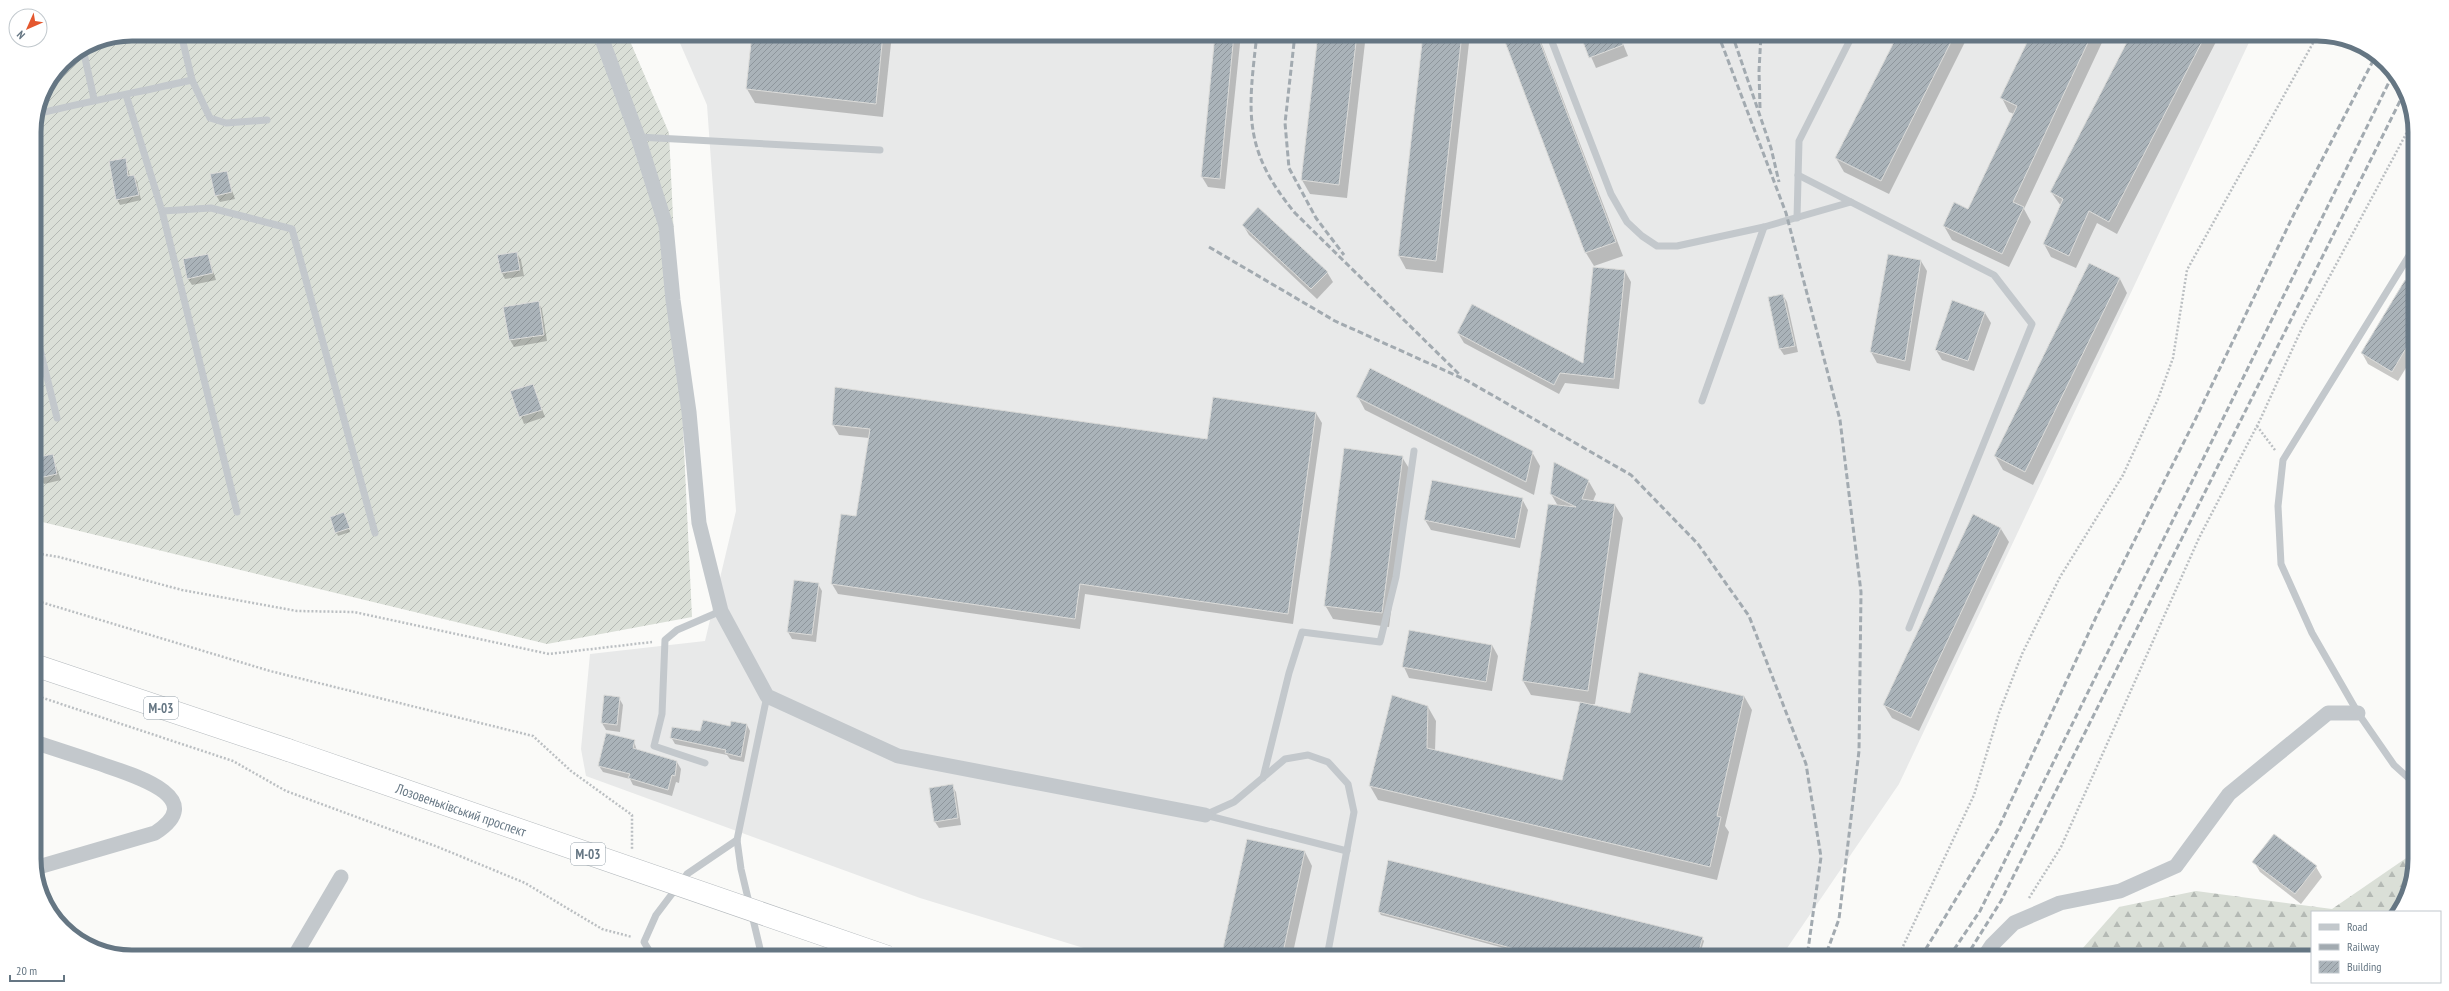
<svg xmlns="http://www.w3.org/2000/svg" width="2449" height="991" viewBox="0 0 2449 991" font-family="'PT Sans Narrow',sans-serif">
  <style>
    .built { fill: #e8e9e9 }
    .forest { fill: url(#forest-firs) }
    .garden { fill: url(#garden-furrows) }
    .shadow { fill: #0003 }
    .building { fill: url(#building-hatch); stroke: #dcdcda }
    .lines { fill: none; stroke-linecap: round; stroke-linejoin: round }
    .trunk-casing { stroke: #b4b9bd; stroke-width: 23 }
    .path { stroke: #bbbfc2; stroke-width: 2.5; stroke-dasharray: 2 2; stroke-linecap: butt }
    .service { stroke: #c3c8cc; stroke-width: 7 }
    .minor { stroke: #c3c8cc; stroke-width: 15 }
    .trunk { stroke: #fff; stroke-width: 22 }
    .rail { stroke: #a2aab0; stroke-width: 3; stroke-dasharray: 6 3; stroke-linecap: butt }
    .trunk-bridge-casing { stroke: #b4b9bd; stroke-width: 23; stroke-linecap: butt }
    .trunk-bridge { stroke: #fff; stroke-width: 22 }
    .labels { text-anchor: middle; stroke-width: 4; stroke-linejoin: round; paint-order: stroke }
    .shield { fill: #fff; stroke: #939fa8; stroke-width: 1 }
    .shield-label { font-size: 13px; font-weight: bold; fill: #657683 }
    .street-label { font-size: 14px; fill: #657683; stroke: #fff }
    .rim { fill: none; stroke: #657683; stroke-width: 5 }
  </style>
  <defs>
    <pattern id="forest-firs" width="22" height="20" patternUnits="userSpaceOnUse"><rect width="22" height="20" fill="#dadfd7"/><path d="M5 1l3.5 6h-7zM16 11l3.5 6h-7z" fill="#b4b9b4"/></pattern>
    <pattern id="garden-furrows" width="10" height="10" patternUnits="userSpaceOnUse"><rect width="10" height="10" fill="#dadfd7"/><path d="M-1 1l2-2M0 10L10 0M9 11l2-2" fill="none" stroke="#b4b9b4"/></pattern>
    <pattern id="building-hatch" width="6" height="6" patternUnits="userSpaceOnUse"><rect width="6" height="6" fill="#aab3b9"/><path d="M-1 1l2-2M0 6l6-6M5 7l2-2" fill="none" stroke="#8e969c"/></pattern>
  </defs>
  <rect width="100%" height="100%" fill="#fafaf8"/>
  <path class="built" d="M 676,34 L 2253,34 L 1899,784 L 1781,957 L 1113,957 L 920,898 L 586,776 L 581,749 L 590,654 L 705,641 L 736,511 L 707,105 Z"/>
  <path class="forest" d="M 2415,852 L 2408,896 L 2395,912 L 2312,912 L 2312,957 L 2075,957 L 2119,907 L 2196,891 L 2332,909 Z"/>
  <path class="garden" d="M 132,34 L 627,34 L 669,133 L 692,617 L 547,644 L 34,520 L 34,126 L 44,89 L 63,63 L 95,41 Z"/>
  <g class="shadow">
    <path d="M 753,34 L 892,34 L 883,117 L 755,103 L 747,89 Z"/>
    <path d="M 1217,34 L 1241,34 L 1225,189 L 1208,187 L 1202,177 Z"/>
    <path d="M 1319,34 L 1366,34 L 1347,198 L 1310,194 L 1302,180 Z"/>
    <path d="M 1424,34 L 1470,34 L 1443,273 L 1406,269 L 1399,256 Z"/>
    <path d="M 1503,34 L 1538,34 L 1623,256 L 1594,266 L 1586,253 Z"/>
    <path d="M 1581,34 L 1619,34 L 1628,56 L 1596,68 Z"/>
    <path d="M 1899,34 L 1969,34 L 1889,194 L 1844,172 L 1836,158 Z"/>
    <path d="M 2032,34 L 2106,34 L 2024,209 L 2031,222 L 2009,267 L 1952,240 L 1944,226 L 1969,210 L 2014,114 L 2009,112 L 2002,98 Z"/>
    <path d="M 2132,34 L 2220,34 L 2117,234 L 2097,223 L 2076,268 L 2051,257 L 2044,244 L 2061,206 L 2051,192 Z"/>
    <path d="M 125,159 L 130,176 L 134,176 L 137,181 L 141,200 L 120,205 L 117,199 Z"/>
    <path d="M 226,172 L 235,199 L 220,202 L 216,195 Z"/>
    <path d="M 1243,225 L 1327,272 L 1333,282 L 1317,299 L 1249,235 Z"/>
    <path d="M 517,253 L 521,260 L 524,276 L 505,279 L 502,273 Z"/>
    <path d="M 208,255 L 216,280 L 192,285 L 188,279 Z"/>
    <path d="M 1889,255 L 1921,261 L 1927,271 L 1910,371 L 1877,363 L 1871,352 Z"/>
    <path d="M 2090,264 L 2120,279 L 2127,293 L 2033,485 L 2003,470 L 1995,456 Z"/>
    <path d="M 1625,271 L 1631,282 L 1619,389 L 1565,383 L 1559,394 L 1464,343 L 1458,333 L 1584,365 Z"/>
    <path d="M 2415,288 L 2415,353 L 2398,381 L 2368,364 L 2362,353 Z"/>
    <path d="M 1783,295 L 1787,302 L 1798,352 L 1784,355 L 1780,349 L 1770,298 Z"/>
    <path d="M 538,302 L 542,309 L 547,341 L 514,347 L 510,340 L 504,308 Z"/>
    <path d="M 1985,313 L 1991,323 L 1974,371 L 1942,360 L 1936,350 Z"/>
    <path d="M 34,364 L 41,388 L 34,390 Z"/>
    <path d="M 533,385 L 545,417 L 524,424 L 512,392 Z"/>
    <path d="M 1358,397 L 1532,452 L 1540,466 L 1534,495 L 1365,410 Z"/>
    <path d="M 1316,413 L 1322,423 L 1293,624 L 1085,594 L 1080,629 L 838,594 L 832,584 L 856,517 L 869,438 L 839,435 L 833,425 L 1208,440 Z"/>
    <path d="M 52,455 L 61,480 L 44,484 L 40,478 Z"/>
    <path d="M 1402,457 L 1410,470 L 1389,627 L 1333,619 L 1325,605 Z"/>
    <path d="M 1588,480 L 1596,494 L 1593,501 L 1615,505 L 1623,518 L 1595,704 L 1588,705 L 1631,715 L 1744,696 L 1752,710 L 1725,826 L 1729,832 L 1717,880 L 1378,800 L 1370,786 L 1393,696 L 1428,707 L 1436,721 L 1435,751 L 1563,781 L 1581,702 L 1531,695 L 1523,681 L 1558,506 L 1551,494 Z"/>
    <path d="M 1522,499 L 1528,510 L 1520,548 L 1431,530 L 1425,520 Z"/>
    <path d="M 1973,515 L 2001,529 L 2009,542 L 1919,731 L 1892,718 L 1884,705 Z"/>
    <path d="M 345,516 L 350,532 L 338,536 L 331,517 Z"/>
    <path d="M 818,584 L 822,591 L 816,642 L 792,639 L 788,632 Z"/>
    <path d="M 1409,632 L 1492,645 L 1498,656 L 1492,691 L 1409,678 L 1404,667 Z"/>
    <path d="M 619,698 L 623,705 L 620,732 L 606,730 L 602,723 Z"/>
    <path d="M 747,725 L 750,731 L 744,762 L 730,759 L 727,755 L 675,744 L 671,737 Z"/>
    <path d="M 634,741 L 637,751 L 677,762 L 681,769 L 679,783 L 676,782 L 672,796 L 633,785 L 630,779 L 603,772 L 599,766 Z"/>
    <path d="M 952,786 L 956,792 L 961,825 L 939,828 L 935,822 Z"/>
    <path d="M 1305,852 L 1312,866 L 1292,957 L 1222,957 Z"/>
    <path d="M 2254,862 L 2316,867 L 2322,877 L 2301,904 L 2260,872 Z"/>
    <path d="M 1379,912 L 1702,938 L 1704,941 L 1699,957 L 1537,957 L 1381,915 Z"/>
  </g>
  <g class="building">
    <path d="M 752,34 L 883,34 L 876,104 L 746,89 Z"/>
    <path d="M 1215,34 L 1234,34 L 1220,179 L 1201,177 Z"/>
    <path d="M 1318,34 L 1357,34 L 1339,185 L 1301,180 Z"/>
    <path d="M 1423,34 L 1462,34 L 1436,261 L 1398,256 Z"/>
    <path d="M 1502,34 L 1537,34 L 1616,242 L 1585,253 Z"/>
    <path d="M 1580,34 L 1618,34 L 1623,45 L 1589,58 Z"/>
    <path d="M 1898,34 L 1955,34 L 1881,181 L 1835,158 Z"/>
    <path d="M 2031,34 L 2092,34 L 2013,202 L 2024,207 L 2002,254 L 1943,226 L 1954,202 L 1968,209 L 2017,106 L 2000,98 Z"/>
    <path d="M 2131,34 L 2206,34 L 2109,222 L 2089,211 L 2069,256 L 2043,244 L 2063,199 L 2050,192 Z"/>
    <path d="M 126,158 L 128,176 L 134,175 L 139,195 L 116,200 L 109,161 Z"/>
    <path d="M 227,171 L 232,192 L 215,196 L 210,174 Z"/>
    <path d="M 1258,207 L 1328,272 L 1311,289 L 1242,225 Z"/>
    <path d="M 517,252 L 520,270 L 501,273 L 497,255 Z"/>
    <path d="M 208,254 L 213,273 L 187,279 L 183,259 Z"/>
    <path d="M 1888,254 L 1921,260 L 1905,361 L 1870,352 Z"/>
    <path d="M 2089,263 L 2120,278 L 2025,472 L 1994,456 Z"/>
    <path d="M 1593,267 L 1625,270 L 1614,379 L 1560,373 L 1554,385 L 1457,333 L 1472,304 L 1583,363 Z"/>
    <path d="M 2405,280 L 2415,287 L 2415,333 L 2392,372 L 2361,353 Z"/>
    <path d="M 1783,294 L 1795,346 L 1779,349 L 1768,297 Z"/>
    <path d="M 1952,300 L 1985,312 L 1968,361 L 1935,350 Z"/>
    <path d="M 539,301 L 544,335 L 509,340 L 503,307 Z"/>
    <path d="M 1370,368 L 1533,451 L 1526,482 L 1356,397 Z"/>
    <path d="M 533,384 L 542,410 L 519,417 L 510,391 Z"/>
    <path d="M 835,387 L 1207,439 L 1213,397 L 1316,412 L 1288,614 L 1080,584 L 1075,619 L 831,584 L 841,514 L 856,516 L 870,429 L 832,425 Z"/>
    <path d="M 1344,448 L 1403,456 L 1382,613 L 1324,606 Z"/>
    <path d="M 53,454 L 57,474 L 39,478 L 34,458 Z"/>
    <path d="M 1554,462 L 1589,480 L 1582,499 L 1615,504 L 1588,691 L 1522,681 L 1548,504 L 1576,507 L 1550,494 Z"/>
    <path d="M 1432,480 L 1523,498 L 1515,539 L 1424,520 Z"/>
    <path d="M 344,512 L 350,528 L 335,533 L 330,517 Z"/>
    <path d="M 1973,514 L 2001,528 L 1911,718 L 1883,705 Z"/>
    <path d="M 794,580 L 819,583 L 812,635 L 787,632 Z"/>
    <path d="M 1409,630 L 1492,645 L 1486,682 L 1402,667 Z"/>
    <path d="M 1639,672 L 1744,696 L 1717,816 L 1721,817 L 1710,867 L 1369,786 L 1392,695 L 1428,706 L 1427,748 L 1562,780 L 1580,702 L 1630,713 Z"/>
    <path d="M 604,695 L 620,697 L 617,725 L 601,723 Z"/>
    <path d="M 703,720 L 730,726 L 731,721 L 747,724 L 741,757 L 725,753 L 726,750 L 670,738 L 672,727 L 700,731 Z"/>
    <path d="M 606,733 L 635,740 L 633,748 L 677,761 L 675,776 L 672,775 L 668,790 L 628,778 L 630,774 L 598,766 Z"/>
    <path d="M 953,784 L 958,818 L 934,822 L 929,788 Z"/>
    <path d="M 2274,834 L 2317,866 L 2295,894 L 2252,862 Z"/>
    <path d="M 1247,839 L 1305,851 L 1282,957 L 1221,957 Z"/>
    <path d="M 1388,860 L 1703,937 L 1697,957 L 1544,957 L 1378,912 Z"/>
  </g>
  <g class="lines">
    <defs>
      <path id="trunk" d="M 34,665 L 288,750"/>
    </defs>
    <use href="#trunk" class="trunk-casing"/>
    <g class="path">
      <path d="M 2257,426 L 2275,450"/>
      <path d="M 34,553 L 59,557 L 182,590 L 297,611 L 354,612 L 549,654 L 652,642"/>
      <path d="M 34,600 L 270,671 L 533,736 L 571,771 L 632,815 L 632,849"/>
      <path d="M 34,695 L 233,761 L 286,791 L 438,847 L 525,883 L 602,929 L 632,937"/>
      <path d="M 2029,898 L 2061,847 L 2199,538 L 2260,420 L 2302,328 L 2413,121"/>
      <path d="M 1898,957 L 1974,795 L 1999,713 L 2022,654 L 2060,577 L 2123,475 L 2158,399 L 2173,358 L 2187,270 L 2318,34"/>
    </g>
    <g class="service">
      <path d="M 181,34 L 192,80 L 210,118 L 226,123 L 267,120"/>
      <path d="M 1549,34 L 1611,194 L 1627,222 L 1642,236 L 1657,246 L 1677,246 L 1764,227 L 1851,202"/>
      <path d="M 83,49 L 94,99"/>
      <path d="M 126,95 L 162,211 L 237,512"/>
      <path d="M 37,114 C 89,101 140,92 192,80"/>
      <path d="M 638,137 L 880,150"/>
      <path d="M 1798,175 L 1994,275 L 2032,324 L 1909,628"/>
      <path d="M 162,211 L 211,208 L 292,229 L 375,533"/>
      <path d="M 1797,218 L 1799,141 L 1853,34"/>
      <path d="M 2415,246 L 2283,460 L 2278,506 L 2281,564 L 2312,633 L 2358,713 L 2394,765 L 2415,784"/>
      <path d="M 34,325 L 57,418"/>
      <path d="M 1702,401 L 1764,227"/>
      <path d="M 705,763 L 654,746 L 662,714 L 665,640 L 677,630 L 721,611"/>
      <path d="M 1263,778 L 1289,673 L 1302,632 L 1380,642 L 1396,577 L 1414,451"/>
      <path d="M 1205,815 L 1234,802 L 1285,759 L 1308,755 L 1328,762 L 1348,784 L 1354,812 L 1327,957"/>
      <path d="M 1205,815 L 1347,851"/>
      <path d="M 653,957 L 644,942 L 656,915 L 687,874 L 737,840"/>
      <path d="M 762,957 L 741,869 L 737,840 L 767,696"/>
    </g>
    <g class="minor">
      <path d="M 600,34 L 638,137 L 666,226 L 673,300 L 689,412 L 699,523 L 721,611 L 767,696 L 898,756 L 1205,815"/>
      <path d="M 34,742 C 56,749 77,756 98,763 C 126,773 213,796 155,833 L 35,868"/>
      <path d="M 294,957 L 341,877"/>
      <path d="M 1984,957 L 1992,945 L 2014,923 L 2060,903 L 2120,891 L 2176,866 L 2229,794 L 2328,713 L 2358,713"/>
    </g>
    <use href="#trunk" class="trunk"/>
    <g class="rail">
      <path d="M 1257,34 C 1248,112 1242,149 1295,213 L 1461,376"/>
      <path d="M 1295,34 L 1285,123 L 1289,168 L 1316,218 L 1344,255"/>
      <path d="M 1718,34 L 1786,213 L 1840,420 L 1861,592 L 1859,751 L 1839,919 L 1825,957"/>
      <path d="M 1732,34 L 1771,148 L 1779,182"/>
      <path d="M 1760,108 L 1759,71 L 1761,34"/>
      <path d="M 1209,247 L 1335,321 L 1466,380 L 1631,475 L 1698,544 L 1749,616 L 1806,764 L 1821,857 L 1807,957"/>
      <path d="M 1921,957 L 1998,829 L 2097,615 L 2196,418 L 2293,216 L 2375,57"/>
      <path d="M 1949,957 L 1980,911 L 2394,72"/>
      <path d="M 1966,957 L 2001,901 L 2403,95"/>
    </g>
    <defs>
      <path id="trunk-bridge" d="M 288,750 L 888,957"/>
    </defs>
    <use href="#trunk-bridge" class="trunk-bridge-casing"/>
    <use href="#trunk-bridge" class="trunk-bridge"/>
  </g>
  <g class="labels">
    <g class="shield">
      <rect x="144" y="697" width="34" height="22" rx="3"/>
      <rect x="571" y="843" width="34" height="22" rx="3"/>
    </g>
    <g class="shield-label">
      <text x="161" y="713">М-03</text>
      <text x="588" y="859">М-03</text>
    </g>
    <g class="street-label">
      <text transform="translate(461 810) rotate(19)" y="5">Лозовеньківський проспект</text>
    </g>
  </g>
  <path d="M0 0H2449V991H0ZM132 41H2317A91 91 0 0 1 2408 132V859A91 91 0 0 1 2317 950H132A91 91 0 0 1 41 859V132A91 91 0 0 1 132 41Z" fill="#fff" fill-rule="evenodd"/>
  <path class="rim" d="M132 41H2317A91 91 0 0 1 2408 132V859A91 91 0 0 1 2317 950H132A91 91 0 0 1 41 859V132A91 91 0 0 1 132 41Z"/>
  <rect x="2311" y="911" width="130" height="72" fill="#ffffff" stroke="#c1c8cd"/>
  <rect x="2319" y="924" width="20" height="6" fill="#c3c8cc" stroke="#c1c8cd"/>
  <text x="2347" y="931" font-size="12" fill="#657683">Road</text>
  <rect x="2319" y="944" width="20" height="6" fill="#a2aab0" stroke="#c1c8cd"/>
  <text x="2347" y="951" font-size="12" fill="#657683">Railway</text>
  <rect x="2319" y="961" width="20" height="12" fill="url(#building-hatch)" stroke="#c1c8cd"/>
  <text x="2347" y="971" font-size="12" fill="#657683">Building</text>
  <g transform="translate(28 28) rotate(225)"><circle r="19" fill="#ffffff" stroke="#c1c8cd"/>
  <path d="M0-3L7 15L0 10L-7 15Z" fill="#e4572e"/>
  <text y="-6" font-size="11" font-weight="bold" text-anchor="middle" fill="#657683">N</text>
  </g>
  <path d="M10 975v6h54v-6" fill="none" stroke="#657683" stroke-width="2"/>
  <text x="16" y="975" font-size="12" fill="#657683" stroke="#ffffff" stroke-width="3" paint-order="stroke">20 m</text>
</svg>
